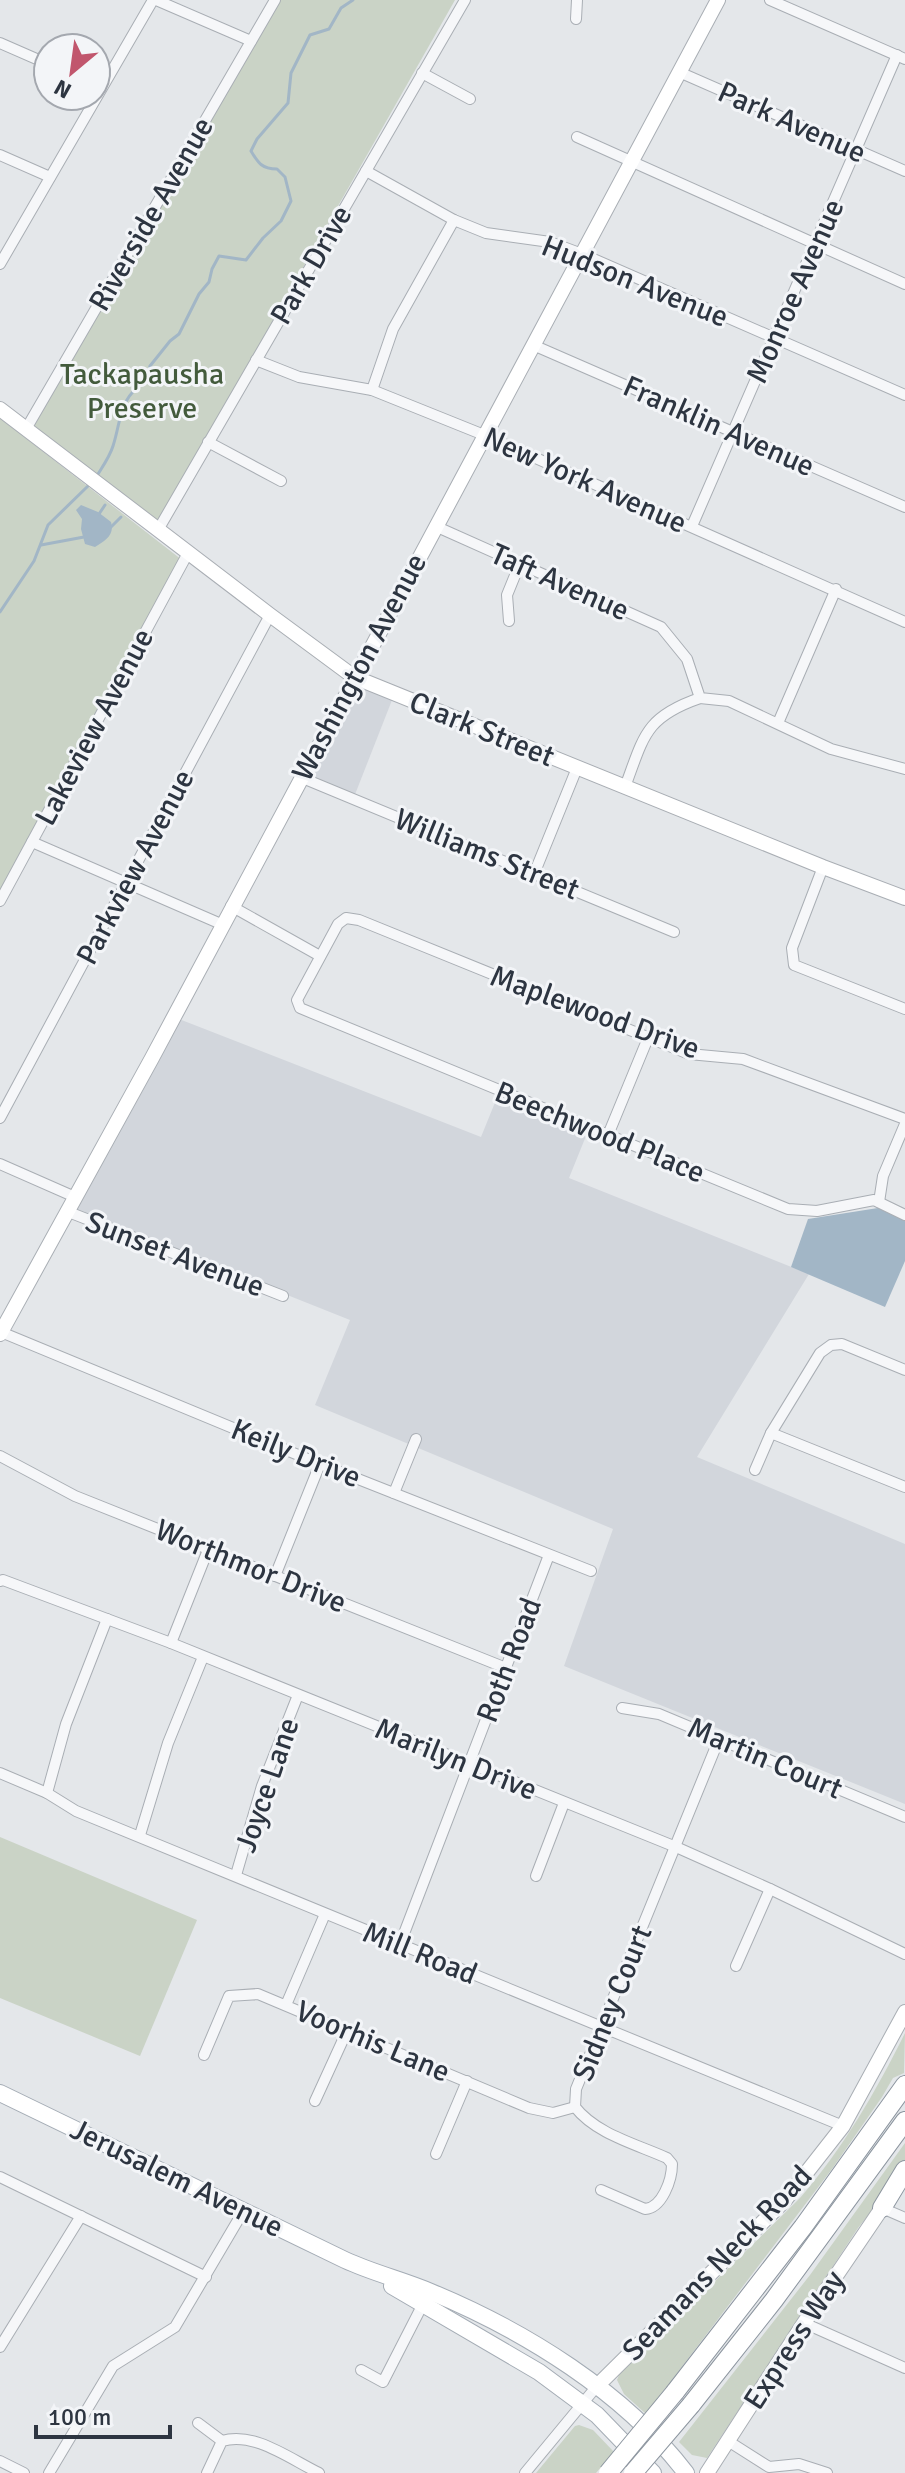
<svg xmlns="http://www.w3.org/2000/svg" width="905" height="2473" viewBox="0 0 905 2473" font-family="Signika,sans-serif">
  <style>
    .built { fill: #d2d6dc }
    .green { fill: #cad3c6 }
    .water { fill: #a2b6c6 }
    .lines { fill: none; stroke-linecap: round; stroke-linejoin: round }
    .stream { stroke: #a2b6c6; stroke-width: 3 }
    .street-casing { stroke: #a9aeb4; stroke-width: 12 }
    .secondary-casing { stroke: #a9aeb4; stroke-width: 16 }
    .primary-casing { stroke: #a4acb5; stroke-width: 18 }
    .highway-casing { stroke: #8c959f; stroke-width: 20 }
    .street { stroke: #f6f7f9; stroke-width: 10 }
    .secondary { stroke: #fff; stroke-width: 14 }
    .primary { stroke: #fff; stroke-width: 16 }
    .highway { stroke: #fff; stroke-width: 18 }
    .highway-bridge-casing { stroke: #8c959f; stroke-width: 20; stroke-linecap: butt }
    .highway-bridge { stroke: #fff; stroke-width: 18 }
    .labels { text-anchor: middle; stroke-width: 6; stroke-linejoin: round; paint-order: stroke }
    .street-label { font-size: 30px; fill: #2d3541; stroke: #f3f5f8 }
    .park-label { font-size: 30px; fill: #435b3c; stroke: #f3f5f8 }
  </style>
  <rect width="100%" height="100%" fill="#e4e7ea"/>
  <g class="built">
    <path d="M 355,679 L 394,695 L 354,797 L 302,776 Z"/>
    <path d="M 179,1019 L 481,1137 L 496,1100 L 586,1136 L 569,1178 L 809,1274 L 697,1457 L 905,1544 L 905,1804 L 564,1666 L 613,1529 L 315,1405 L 350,1320 L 72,1209 Z"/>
  </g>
  <g class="green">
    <path d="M 277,0 L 455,0 L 158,523 L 30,424 Z"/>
    <path d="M 0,418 L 182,560 L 0,891 Z"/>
    <path d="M 0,1837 L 197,1920 L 140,2056 L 0,1998 Z"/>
    <path d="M 905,2033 L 904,2073 L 893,2078 L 882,2097 L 832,2169 L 646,2414 L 624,2394 L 617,2380 L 619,2375 L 800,2198 C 844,2147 875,2093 905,2033 Z"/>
    <path d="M 905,2143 C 905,2149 905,2157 905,2162 C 901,2182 868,2213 856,2231 L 707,2458 L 692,2455 L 679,2442 L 810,2275 Z"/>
    <path d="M 579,2425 L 593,2430 L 614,2452 L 596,2473 L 536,2473 L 575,2426 Z"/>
  </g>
  <g class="water">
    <path d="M 81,505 L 98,512 L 111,522 C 115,535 105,541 95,547 L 85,544 L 81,529 L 82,519 L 76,510 Z"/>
    <path d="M 878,1208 L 905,1221 L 905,1261 L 885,1307 L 791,1267 L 808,1219 Z"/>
  </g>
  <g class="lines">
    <g class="stream">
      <path d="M 98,474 C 103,466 110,456 113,446 C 122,418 118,399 146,381 L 150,366 L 170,341 L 179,334 L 199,294 L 209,282 L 212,269 L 219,256 L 246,260 L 263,238 L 281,221 L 291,201 L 285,177 L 277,169 C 262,169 258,163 251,151 L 257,139 L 288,103 L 291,73 L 310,35 L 329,29 L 341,8 L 353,0"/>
      <path d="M 99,514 L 105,505"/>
      <path d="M 110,528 L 121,517"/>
      <path d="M 41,545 L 84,537"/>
      <path d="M 0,612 L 34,561 L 48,525 L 88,486"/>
    </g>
    <defs>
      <g id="street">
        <path d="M 156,0 L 251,41"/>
        <path d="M 770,0 L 905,59"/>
        <path d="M 576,19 L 577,0"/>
        <path d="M 0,43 L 48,64"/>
        <path d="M 679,72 L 905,171"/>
        <path d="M 422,73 L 470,99"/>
        <path d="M 577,137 L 905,284"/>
        <path d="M 0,155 L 50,177"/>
        <path d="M 366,171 L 454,220 L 486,233 L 550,242 L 582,254 L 905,395"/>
        <path d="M 0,264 L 153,0"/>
        <path d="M 533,345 L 905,507"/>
        <path d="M 256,360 L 299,377 L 372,390 L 484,435 L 905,622"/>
        <path d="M 372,390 L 393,329 L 454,220"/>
        <path d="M 26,429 L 275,0"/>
        <path d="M 208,442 L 281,481"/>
        <path d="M 435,526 L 661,627 L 687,659 L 700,698 L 729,701 L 831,749 L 905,769"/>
        <path d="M 692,526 L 897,55"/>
        <path d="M 158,530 L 465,0"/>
        <path d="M 509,621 L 507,595 L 520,563"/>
        <path d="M 778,723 L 836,589"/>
        <path d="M 300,777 L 674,932"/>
        <path d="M 625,787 C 644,736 645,717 700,698"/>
        <path d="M 32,842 L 221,924"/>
        <path d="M 823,867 L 792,948 L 794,965 L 905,1009"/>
        <path d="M 534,874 L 577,768"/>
        <path d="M 0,901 L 188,553"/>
        <path d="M 231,906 L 320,956"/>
        <path d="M 0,1118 L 270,615"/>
        <path d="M 905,1119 L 743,1059 L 689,1054 L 359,920 L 346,918 L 338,924 L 297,1000 L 300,1008 L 788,1209 L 817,1211 L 874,1200 L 905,1215"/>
        <path d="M 608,1135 L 648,1038"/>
        <path d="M 0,1164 L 75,1197"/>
        <path d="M 879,1202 L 883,1176 L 905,1124"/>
        <path d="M 66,1211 L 283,1296"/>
        <path d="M 1,1332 L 320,1464 L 591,1571"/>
        <path d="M 771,1433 L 905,1487"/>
        <path d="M 0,1456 L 75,1496 L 506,1668"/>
        <path d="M 755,1470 L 771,1433 L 820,1353 L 831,1345 L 842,1344 L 905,1370"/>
        <path d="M 394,1493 L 416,1439"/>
        <path d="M 275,1576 L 320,1464"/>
        <path d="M 0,1581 L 3,1580 L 171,1643 L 676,1847 L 770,1889 L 905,1954"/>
        <path d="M 171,1643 L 208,1550"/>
        <path d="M 622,1708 L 659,1714 L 905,1817"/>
        <path d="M 0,1773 L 47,1793 L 76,1811 L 843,2126"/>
        <path d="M 47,1793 L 66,1724 L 107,1619"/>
        <path d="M 140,1835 L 168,1743 L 203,1657"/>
        <path d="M 236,1875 L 262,1786 L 298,1695"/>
        <path d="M 536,1876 L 564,1803"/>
        <path d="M 400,1944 L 549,1555"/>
        <path d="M 736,1966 L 770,1889"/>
        <path d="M 286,2005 L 325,1914"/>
        <path d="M 204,2055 L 229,1996 L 258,1994 L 529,2108 L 553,2113 L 575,2107"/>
        <path d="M 315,2101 L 347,2031"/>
        <path d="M 436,2154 L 467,2081"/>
        <path d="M 0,2177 L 206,2277"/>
        <path d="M 601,2190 L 645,2209 C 662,2208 672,2180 672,2164 L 667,2158 C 636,2144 596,2134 575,2107 L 576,2089 L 719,1739"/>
        <path d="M 882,2208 L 905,2218"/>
        <path d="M 804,2323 L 905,2368"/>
        <path d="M 0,2347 L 81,2216"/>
        <path d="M 361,2370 L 383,2382 L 425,2300"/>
        <path d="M 198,2423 L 222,2441"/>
        <path d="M 728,2441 L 769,2467 L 799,2464 L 827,2473"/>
        <path d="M 0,2461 L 24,2473"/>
        <path d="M 49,2473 L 113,2366 L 175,2327 L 244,2210"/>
        <path d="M 207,2473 L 222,2441 C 254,2431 290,2459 319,2473"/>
        <path d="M 525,2473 L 597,2386"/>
      </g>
      <g id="secondary">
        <path d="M 0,409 L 270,615 L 354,677 L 823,867 L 905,898"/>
        <path d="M 0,1334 L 152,1058 L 718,0"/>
        <path d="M 597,2386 L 785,2200 L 843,2126 L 905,2012"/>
        <path d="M 707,2473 L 804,2323 L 882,2208"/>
      </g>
      <g id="primary">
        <path d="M 0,2093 C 115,2148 230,2204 345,2260 C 373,2273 403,2280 431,2292 C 525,2331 624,2392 686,2473"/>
        <path d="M 392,2286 L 539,2372 L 597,2415 L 653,2473"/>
      </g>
      <g id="highway">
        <path d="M 882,2208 L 905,2170"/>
        <path d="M 675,2392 L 803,2227 L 905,2085"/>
        <path d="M 691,2405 L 774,2300 L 905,2121"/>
      </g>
    </defs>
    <use href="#street" class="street-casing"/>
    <use href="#secondary" class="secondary-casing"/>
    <use href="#primary" class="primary-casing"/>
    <use href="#highway" class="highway-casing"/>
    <use href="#street" class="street"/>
    <use href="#secondary" class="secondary"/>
    <use href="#primary" class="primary"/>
    <use href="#highway" class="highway"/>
    <defs>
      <g id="highway-bridge">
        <path d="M 608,2473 L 675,2392"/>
        <path d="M 633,2473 L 691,2405"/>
      </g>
    </defs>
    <use href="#highway-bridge" class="highway-bridge-casing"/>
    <use href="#highway-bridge" class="highway-bridge"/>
  </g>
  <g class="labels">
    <g class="street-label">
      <text transform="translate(792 122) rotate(24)" y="10">Park Avenue</text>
      <text transform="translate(151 214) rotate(-60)" y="10">Riverside Avenue</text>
      <text transform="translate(311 265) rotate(-60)" y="10">Park Drive</text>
      <text transform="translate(635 281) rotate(22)" y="10">Hudson Avenue</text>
      <text transform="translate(795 291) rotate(-66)" y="10">Monroe Avenue</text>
      <text transform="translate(719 426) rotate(24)" y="10">Franklin Avenue</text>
      <text transform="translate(585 480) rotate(24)" y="10">New York Avenue</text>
      <text transform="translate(560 582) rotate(24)" y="10">Taft Avenue</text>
      <text transform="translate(359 667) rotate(-62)" y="10">Washington Avenue</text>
      <text transform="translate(94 727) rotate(-62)" y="10">Lakeview Avenue</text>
      <text transform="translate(482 729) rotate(22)" y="10">Clark Street</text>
      <text transform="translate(487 854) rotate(22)" y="10">Williams Street</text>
      <text transform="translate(135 867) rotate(-62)" y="10">Parkview Avenue</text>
      <text transform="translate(595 1012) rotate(20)" y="10">Maplewood Drive</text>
      <text transform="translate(600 1132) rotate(22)" y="10">Beechwood Place</text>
      <text transform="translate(175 1254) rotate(21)" y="10">Sunset Avenue</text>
      <text transform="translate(296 1453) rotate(22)" y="10">Keily Drive</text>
      <text transform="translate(251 1566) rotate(22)" y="10">Worthmor Drive</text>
      <text transform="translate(509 1660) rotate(-69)" y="10">Roth Road</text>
      <text transform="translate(765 1758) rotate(23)" y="10">Martin Court</text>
      <text transform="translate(456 1759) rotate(22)" y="10">Marilyn Drive</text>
      <text transform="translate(267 1785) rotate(-71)" y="10">Joyce Lane</text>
      <text transform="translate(420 1953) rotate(22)" y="10">Mill Road</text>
      <text transform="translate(612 2003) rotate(-68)" y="10">Sidney Court</text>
      <text transform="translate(373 2041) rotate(23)" y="10">Voorhis Lane</text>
      <text transform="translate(177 2178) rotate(26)" y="10">Jerusalem Avenue</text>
      <text transform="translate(717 2263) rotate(-46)" y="10">Seamans Neck Road</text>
      <text transform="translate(794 2340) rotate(-57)" y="10">Express Way</text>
    </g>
    <g class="park-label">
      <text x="142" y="384">Tackapausha<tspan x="142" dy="34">Preserve</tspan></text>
    </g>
  </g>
  <g transform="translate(72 72) rotate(209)"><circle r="38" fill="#f3f5f8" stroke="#a4a8af" stroke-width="2"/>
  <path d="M0-6L14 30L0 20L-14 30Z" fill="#c1566d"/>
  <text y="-12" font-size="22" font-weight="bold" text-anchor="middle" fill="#2d3541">N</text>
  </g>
  <path d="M36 2425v12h134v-12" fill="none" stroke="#2d3541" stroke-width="4"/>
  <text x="48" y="2425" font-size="24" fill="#2d3541" stroke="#f3f5f8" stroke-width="6" paint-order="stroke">100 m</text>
</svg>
